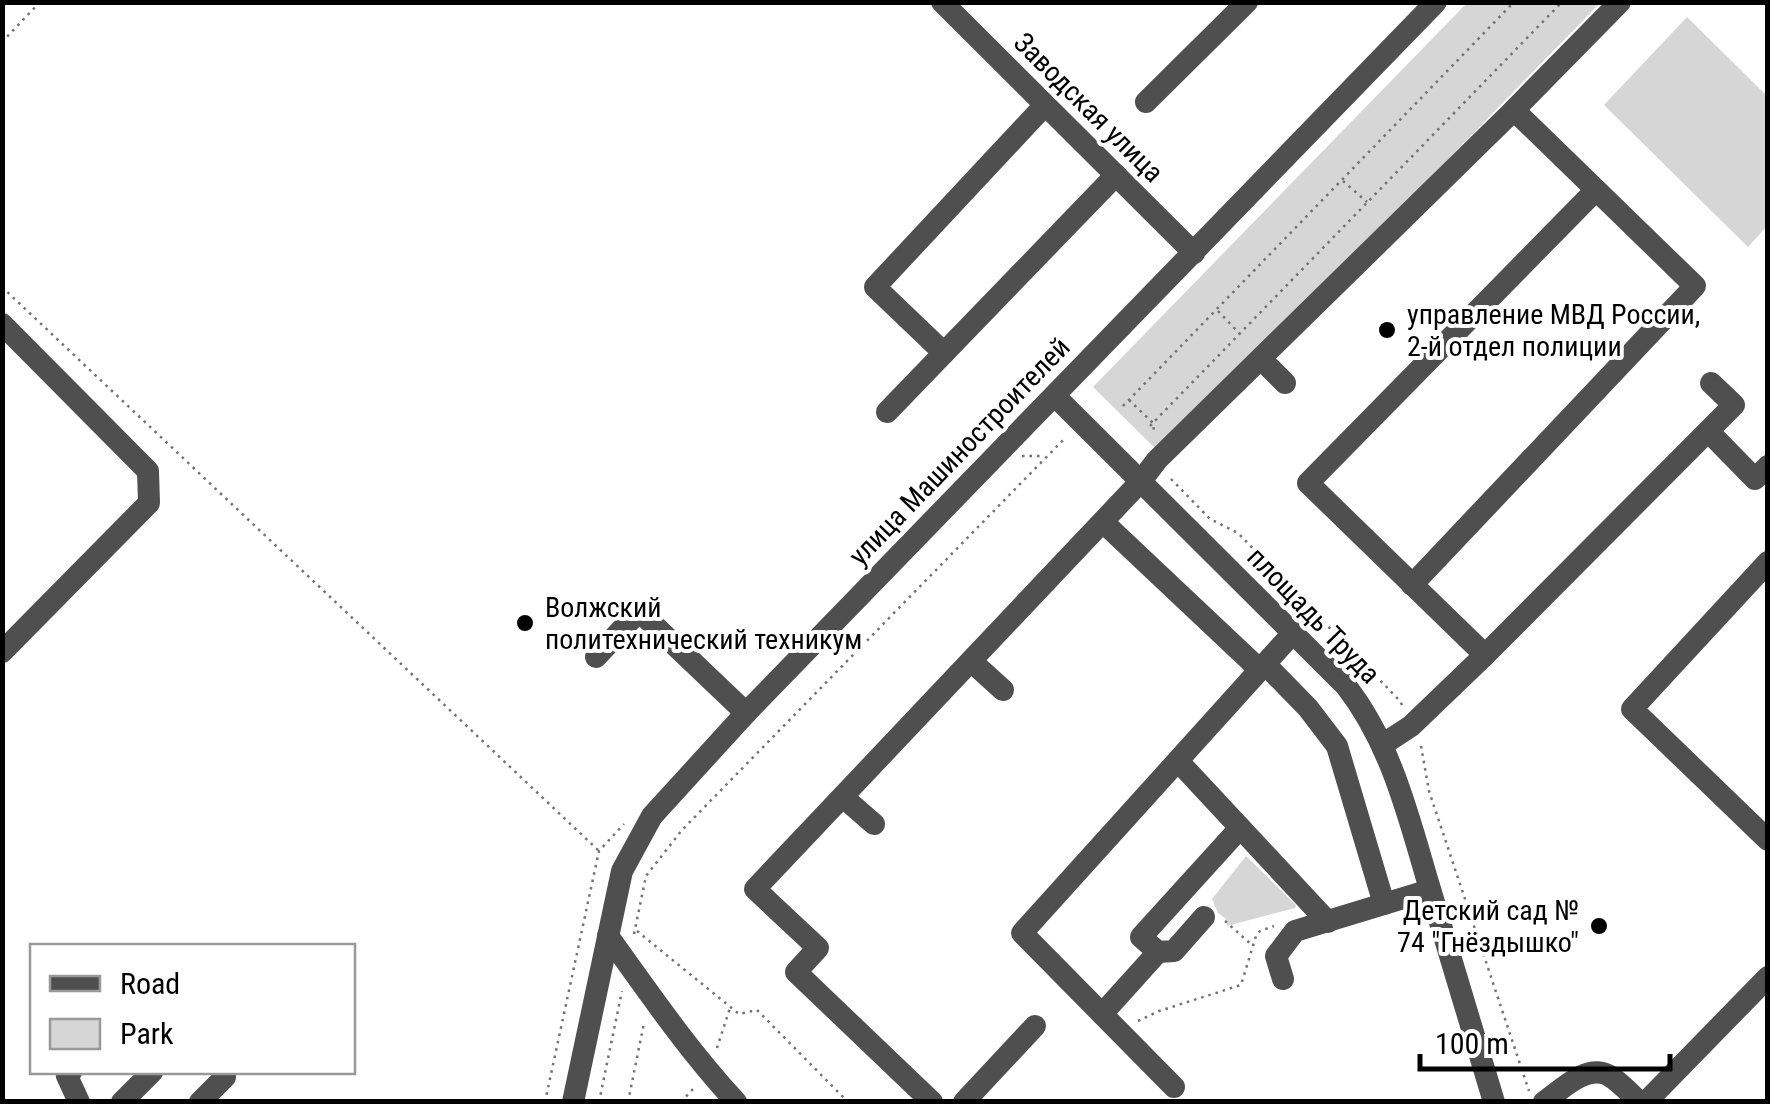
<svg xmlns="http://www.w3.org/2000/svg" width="1770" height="1104" viewBox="0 0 1770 1104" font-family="'Roboto Condensed',sans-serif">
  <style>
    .green { fill: #d6d6d6 }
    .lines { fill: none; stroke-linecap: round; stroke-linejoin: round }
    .path { stroke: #717171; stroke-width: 2.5; stroke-dasharray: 2.5 5; stroke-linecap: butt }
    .minor { stroke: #4f4f4f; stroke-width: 22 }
    .poi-dot { fill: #000; stroke: #fff; stroke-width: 4 }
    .labels { text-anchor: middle; stroke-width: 8; stroke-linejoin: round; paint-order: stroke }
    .street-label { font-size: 28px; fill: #000; stroke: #fff }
    .poi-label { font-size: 28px; fill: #000; stroke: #fff; text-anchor: start }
  </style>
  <rect width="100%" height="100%" fill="#fff"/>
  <g class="green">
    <path d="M 1467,3 L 1600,3 L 1161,454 L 1093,387 Z"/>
    <path d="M 1687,17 L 1767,96 L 1767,226 L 1748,247 L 1604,105 Z"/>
    <path d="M 1246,856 L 1296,905 L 1295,908 L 1227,926 L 1226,919 L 1218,913 L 1212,899 Z"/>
  </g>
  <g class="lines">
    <g class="path">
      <path d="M 2,42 L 40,2"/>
      <path d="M 1343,181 L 1367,202"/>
      <path d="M 2,287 L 598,850"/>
      <path d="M 1218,311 L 1240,334"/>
      <path d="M 1129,400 L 1153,423 L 1154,432"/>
      <path d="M 1123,406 L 1514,2"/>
      <path d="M 1150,426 L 1562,2"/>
      <path d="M 1022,456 L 1044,456"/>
      <path d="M 1171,479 L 1210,519 L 1238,533 L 1400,701 L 1403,707"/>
      <path d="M 1421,746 L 1429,791 L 1529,1091"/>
      <path d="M 1225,921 L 1253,946"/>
      <path d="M 637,931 L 739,1014 L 757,1010 L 848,1102"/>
      <path d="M 634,934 L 646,876 L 682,830 L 1066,437"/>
      <path d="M 1138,1021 L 1159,1011 L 1241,985 L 1256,936 L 1260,931 L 1274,926"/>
      <path d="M 717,1048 L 730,1008"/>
      <path d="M 545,1102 L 599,851 L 624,824"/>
      <path d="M 599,1102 L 622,991"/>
      <path d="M 628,1102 L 644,1023"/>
      <path d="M 681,1102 L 694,1088"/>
    </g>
    <g class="minor">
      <path d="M 942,2 L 1194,253"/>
      <path d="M 1146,102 L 1247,2"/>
      <path d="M 2,324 L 148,471 L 149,503 L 2,652"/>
      <path d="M 944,353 L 875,287 L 1045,105"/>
      <path d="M 1261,359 L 1285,383"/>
      <path d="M 1055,396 L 1346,686 C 1392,745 1409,819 1430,889 C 1451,960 1473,1031 1494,1102"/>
      <path d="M 887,412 L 1116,175"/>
      <path d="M 1709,432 L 1755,479 L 1768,466"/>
      <path d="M 1103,522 L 1260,670"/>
      <path d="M 1768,562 L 1632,709 L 1768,840"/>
      <path d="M 1412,585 L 1695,286 L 1514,110 L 1620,2"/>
      <path d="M 1485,655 L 1308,483 L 1596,190"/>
      <path d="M 596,657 L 639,611 L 746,713"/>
      <path d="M 971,661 L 1003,690"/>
      <path d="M 1265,664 L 1308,708 L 1337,746 L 1384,904"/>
      <path d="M 1382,745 L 1411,726 L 1485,655 L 1734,405 L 1711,383"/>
      <path d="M 1178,761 L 1328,922"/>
      <path d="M 843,797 L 874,824"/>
      <path d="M 608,936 C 649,993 688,1050 736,1102"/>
      <path d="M 1158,952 L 1174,951 L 1204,917"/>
      <path d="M 1283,979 L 1276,956 L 1295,931 L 1430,890"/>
      <path d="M 1102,1014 L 1158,952 L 1141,937 L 1240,828"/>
      <path d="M 71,1072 L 67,1076 L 79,1102"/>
      <path d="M 1174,1087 L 1022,933 L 1293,633"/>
      <path d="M 122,1102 L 152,1072"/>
      <path d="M 200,1102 L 225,1077"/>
      <path d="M 573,1102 L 622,871 L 652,816 L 746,713 L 1436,2"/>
      <path d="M 932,1102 L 796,972 L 818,948 L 755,889 L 1141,481 L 1157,460 L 1514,110"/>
      <path d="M 964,1102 L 1035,1026"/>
      <path d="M 1544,1102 C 1561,1090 1586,1064 1608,1075 C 1619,1081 1630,1093 1639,1102"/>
      <path d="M 1646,1102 L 1768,977"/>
    </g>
  </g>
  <g class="poi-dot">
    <circle cx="1387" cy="330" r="10"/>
    <circle cx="525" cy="623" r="10"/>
    <circle cx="1599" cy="926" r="10"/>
  </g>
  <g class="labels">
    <g class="street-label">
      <text transform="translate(1089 107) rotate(45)" y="10">Заводская улица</text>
      <text transform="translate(959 451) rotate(-46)" y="10">улица Машиностроителей</text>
      <text transform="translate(1314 615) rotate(46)" y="10">площадь Труда</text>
    </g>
    <g class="poi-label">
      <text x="1407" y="324">управление МВД России,<tspan x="1407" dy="32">2-й отдел полиции</tspan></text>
      <text x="545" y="617">Волжский<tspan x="545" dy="32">политехнический техникум</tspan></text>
      <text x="1579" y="920" text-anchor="end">Детский сад №<tspan x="1579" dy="32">74 "Гнёздышко"</tspan></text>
    </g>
  </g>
  <rect width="1770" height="1104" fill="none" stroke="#000000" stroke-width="10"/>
  <rect x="30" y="944" width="325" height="130" fill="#ffffff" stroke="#999999" stroke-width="2.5"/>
  <rect x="50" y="976" width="50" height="15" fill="#4f4f4f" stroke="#999999" stroke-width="2.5"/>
  <text x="120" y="994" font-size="30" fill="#000000">Road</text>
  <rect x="50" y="1019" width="50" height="30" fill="#d6d6d6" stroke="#999999" stroke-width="2.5"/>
  <text x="120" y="1044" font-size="30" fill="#000000">Park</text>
  <path d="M1420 1054v15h250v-15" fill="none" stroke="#000000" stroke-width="5"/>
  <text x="1435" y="1054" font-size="30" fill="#000000" stroke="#ffffff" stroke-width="8" paint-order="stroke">100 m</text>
</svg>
